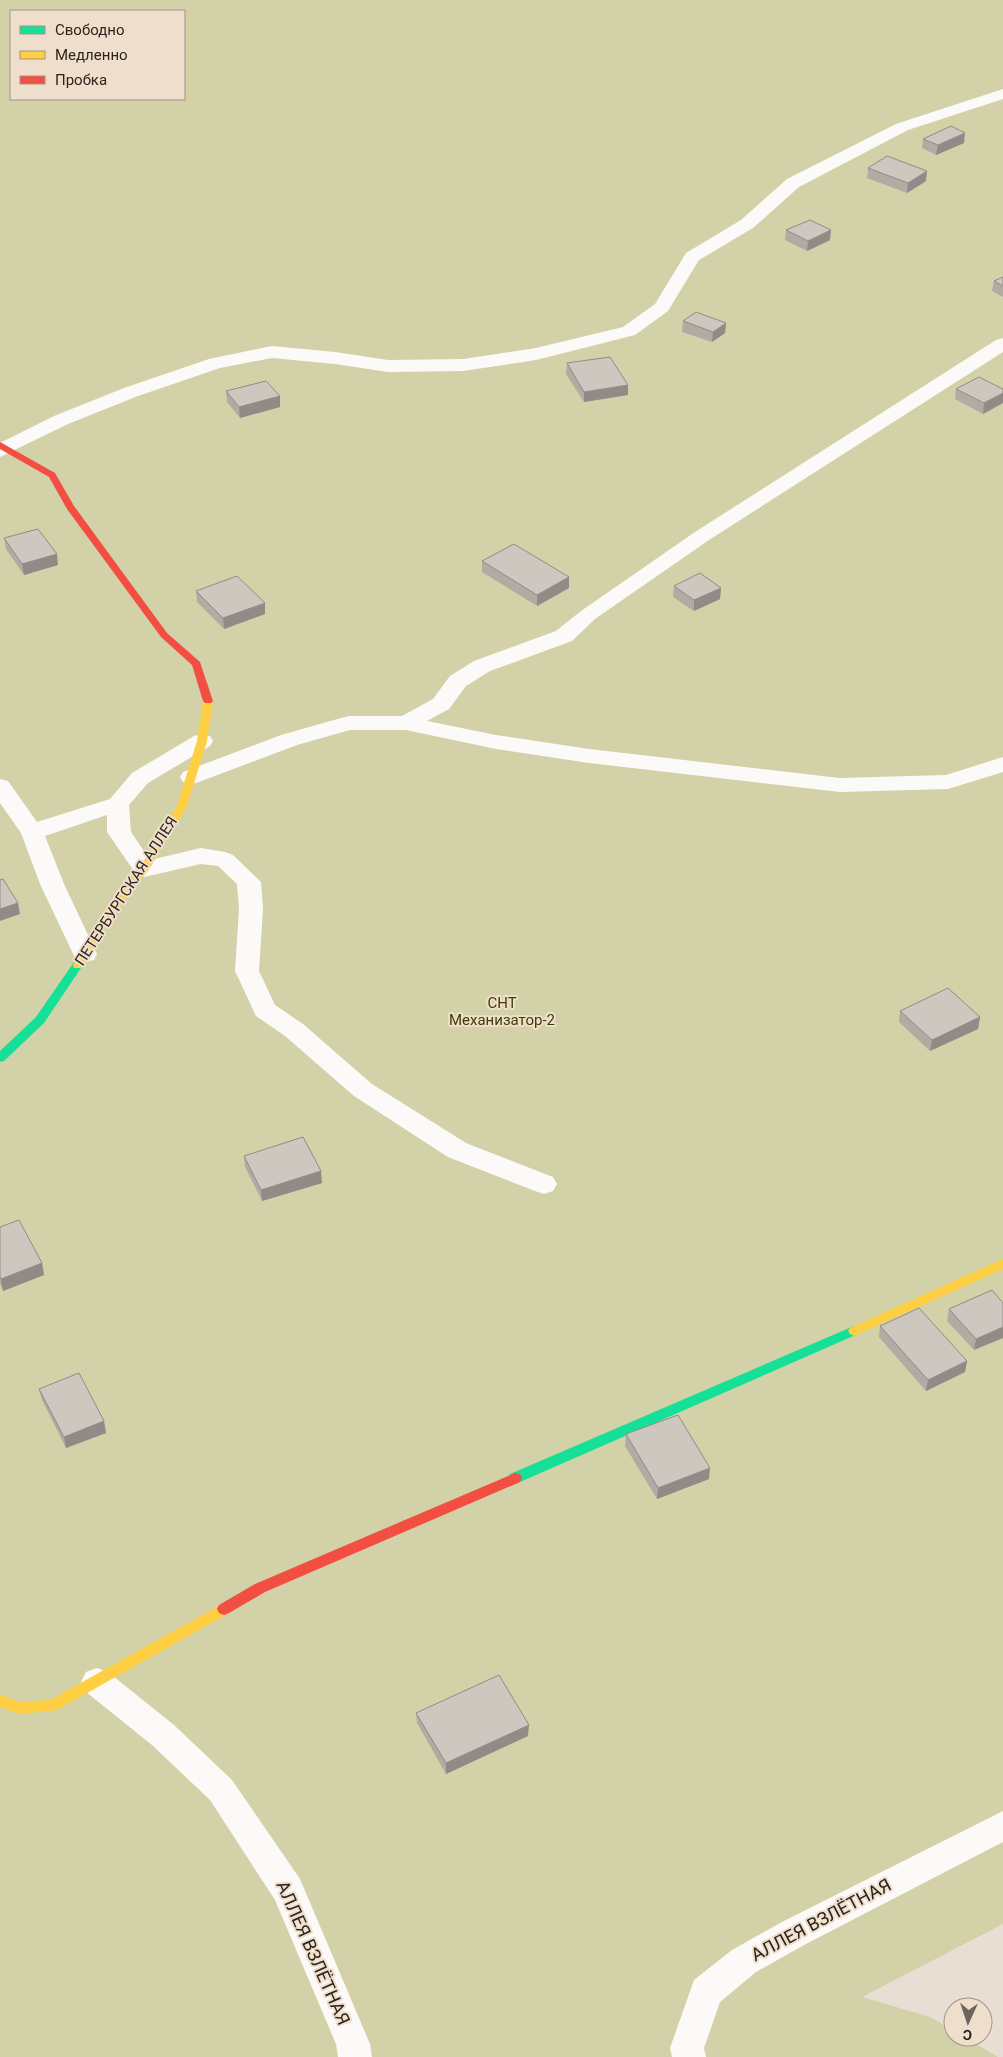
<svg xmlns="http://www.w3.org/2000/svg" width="1003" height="2057" viewBox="0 0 1003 2057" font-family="Roboto,sans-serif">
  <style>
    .green { fill: #d3d1a7; fill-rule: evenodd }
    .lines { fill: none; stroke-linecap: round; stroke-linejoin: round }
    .lane { fill: #fcfaf9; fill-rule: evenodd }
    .fast { fill: #16e098; fill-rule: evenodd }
    .slow { fill: #ffcf43; fill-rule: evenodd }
    .jam { fill: #f24e42; fill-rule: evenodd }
    .wall { fill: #b1aba4 }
    .shaded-wall { fill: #908b86 }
    .building { fill: #cec7bf; stroke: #908b86 }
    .labels { text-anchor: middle; stroke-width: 4; stroke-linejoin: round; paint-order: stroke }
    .street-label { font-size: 15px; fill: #2a241d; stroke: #f0decc }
    .park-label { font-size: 15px; fill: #3c3e00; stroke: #f0decc }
    .near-street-label { font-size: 18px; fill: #2a241d; stroke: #f0decc }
  </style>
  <rect width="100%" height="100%" fill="#e8ded4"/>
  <path class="green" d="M 0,0 L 1003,0 L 1003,1924 L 862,1997 L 930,2017 L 953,2030 L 953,2037 L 964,2037 L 998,2057 L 0,2057 ZM 11,11 L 184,11 L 184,99 L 11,99 Z"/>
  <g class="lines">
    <g class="lane">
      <path d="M 1003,89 L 1003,99 L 908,130 L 799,187 L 753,228 L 699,260 L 668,311 L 635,335 L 536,360 L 463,371 L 388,372 L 335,364 L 272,358 L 220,368 L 138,396 L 68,424 L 0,457 L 0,443 L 54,416 L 124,388 L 209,359 L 272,346 L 335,352 L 388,360 L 463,359 L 536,348 L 623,327 L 655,304 L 686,253 L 741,220 L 787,179 L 896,124 Z"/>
      <path d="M 1003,338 L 1003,352 L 709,540 L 595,619 L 572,641 L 490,671 L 466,686 L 449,709 L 427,721 L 496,735 L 589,749 L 840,778 L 946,775 L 1003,757 L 1003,772 L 948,789 L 840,792 L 589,763 L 496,749 L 406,730 L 350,730 L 297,745 L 199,782 L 191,784 L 183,782 L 180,777 L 183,772 L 281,735 L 341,718 L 349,716 L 402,716 L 433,699 L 450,676 L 474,661 L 556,631 L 581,611 L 695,532 L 996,340 Z"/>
      <path d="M 202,734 L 210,736 L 213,741 L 210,746 L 148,783 L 129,805 L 131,832 L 150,860 L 201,848 L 225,852 L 233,855 L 261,882 L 263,909 L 259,971 L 275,1005 L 303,1024 L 372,1084 L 466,1143 L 553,1177 L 557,1184 L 553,1191 L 544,1194 L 535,1191 L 448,1157 L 354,1096 L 285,1036 L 256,1016 L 235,971 L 239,909 L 237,884 L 218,866 L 201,864 L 144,877 L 136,874 L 107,832 L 107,815 L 45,836 L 64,884 L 97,954 L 94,960 L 85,962 L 76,960 L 40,884 L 21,833 L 0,803 L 0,779 L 8,781 L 37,822 L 110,799 L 132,773 L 194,736 Z"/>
      <path d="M 97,1668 L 108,1672 L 174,1725 L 232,1780 L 300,1879 L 370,2044 L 372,2057 L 338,2057 L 336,2044 L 275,1900 L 210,1800 L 152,1745 L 86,1692 L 81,1682 L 86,1672 Z"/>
      <path d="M 1003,1811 L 1003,1842 L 804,1945 L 756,1972 L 720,2002 L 704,2048 L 706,2057 L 672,2057 L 670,2048 L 694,1980 L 732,1950 L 780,1923 Z"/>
    </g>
    <g class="fast">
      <path d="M 78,961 L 83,965 L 44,1023 L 4,1061 L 0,1062 L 0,1051 L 36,1017 L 74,962 Z"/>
      <path d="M 854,1326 L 858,1328 L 860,1331 L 858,1334 L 520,1482 L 515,1483 L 510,1482 L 508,1478 L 510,1474 Z"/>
    </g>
    <g class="slow">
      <path d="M 208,698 L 213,701 L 207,741 L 187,806 L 148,871 L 116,911 L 82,968 L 74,968 L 73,965 L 108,906 L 140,867 L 177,806 L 197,741 L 203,701 Z"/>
      <path d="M 1003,1259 L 1003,1269 L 858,1334 L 854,1336 L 850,1334 L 848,1331 L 850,1328 Z"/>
      <path d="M 224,1603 L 229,1605 L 231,1609 L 229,1613 L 57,1710 L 20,1714 L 0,1707 L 0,1695 L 20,1702 L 50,1700 Z"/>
    </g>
    <g class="jam">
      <path d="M 0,442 L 55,473 L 74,506 L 167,633 L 200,662 L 213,701 L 211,703 L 205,703 L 203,701 L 192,665 L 161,637 L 67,509 L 49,477 L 0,449 Z"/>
      <path d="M 515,1473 L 520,1474 L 522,1478 L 520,1482 L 265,1592 L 229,1613 L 224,1615 L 219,1613 L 217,1609 L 219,1605 L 255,1584 Z"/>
    </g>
  </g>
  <g class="wall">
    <path d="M 923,139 L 964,143 L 936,155 L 922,148 Z"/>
    <path d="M 868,168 L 926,181 L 907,193 L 867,178 Z"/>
    <path d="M 786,230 L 830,240 L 807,251 L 785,240 Z"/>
    <path d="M 1003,277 L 1003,297 L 992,291 L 994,281 Z"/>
    <path d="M 683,321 L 726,323 L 725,333 L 712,342 L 682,332 Z"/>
    <path d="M 567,363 L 628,395 L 584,402 L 566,374 Z"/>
    <path d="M 956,389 L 1003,389 L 1003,403 L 983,414 L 955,399 Z"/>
    <path d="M 226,391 L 280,396 L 280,407 L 240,418 L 227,402 Z"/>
    <path d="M 4,538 L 58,565 L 24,575 L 6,549 Z"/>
    <path d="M 482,561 L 569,588 L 537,606 L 482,572 Z"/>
    <path d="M 674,586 L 721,588 L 720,599 L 694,611 L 673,597 Z"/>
    <path d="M 196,591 L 265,614 L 224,629 L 197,602 Z"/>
    <path d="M 900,1011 L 980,1017 L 978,1029 L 930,1051 L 899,1022 Z"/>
    <path d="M 244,1156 L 322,1183 L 262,1201 L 245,1167 Z"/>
    <path d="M 0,1227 L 42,1263 L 44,1275 L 3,1291 L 0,1284 Z"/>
    <path d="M 992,1290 L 974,1350 L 947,1321 L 949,1309 Z"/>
    <path d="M 880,1326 L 967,1361 L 965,1372 L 926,1391 L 879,1337 Z"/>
    <path d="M 39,1389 L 104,1421 L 106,1433 L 66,1448 L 42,1400 Z"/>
    <path d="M 626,1434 L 709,1479 L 657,1499 L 625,1446 Z"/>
    <path d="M 416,1713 L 528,1736 L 446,1774 L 417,1723 Z"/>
  </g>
  <g class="shaded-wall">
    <path d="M 965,133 L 964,143 L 936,155 L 938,145 Z"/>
    <path d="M 927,171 L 926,181 L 907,193 L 908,183 Z"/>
    <path d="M 831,230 L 830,240 L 807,251 L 808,241 Z"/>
    <path d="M 726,323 L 725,333 L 712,342 L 713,332 Z"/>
    <path d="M 628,385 L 628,395 L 584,402 L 584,392 Z"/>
    <path d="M 1003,393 L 1003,403 L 983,414 L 984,403 Z"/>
    <path d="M 280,396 L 280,407 L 240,418 L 239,407 Z"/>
    <path d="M 57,554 L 58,565 L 24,575 L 22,564 Z"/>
    <path d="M 569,577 L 569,588 L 537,606 L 537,595 Z"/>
    <path d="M 721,588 L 720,599 L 694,611 L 694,600 Z"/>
    <path d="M 265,603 L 265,614 L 224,629 L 223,618 Z"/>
    <path d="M 18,903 L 20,914 L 0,921 L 0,909 Z"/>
    <path d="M 980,1017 L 978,1029 L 930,1051 L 932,1040 Z"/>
    <path d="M 321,1171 L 322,1183 L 262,1201 L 261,1190 Z"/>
    <path d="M 42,1263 L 44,1275 L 3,1291 L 1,1279 Z"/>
    <path d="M 1003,1327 L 1003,1338 L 974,1350 L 976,1339 Z"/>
    <path d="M 967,1361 L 965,1372 L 926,1391 L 928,1380 Z"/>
    <path d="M 104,1421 L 106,1433 L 66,1448 L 64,1437 Z"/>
    <path d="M 710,1468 L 709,1479 L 657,1499 L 658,1488 Z"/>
    <path d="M 529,1725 L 528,1736 L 446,1774 L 446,1763 Z"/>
  </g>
  <g class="building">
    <path d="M 951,126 L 965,133 L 938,145 L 923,139 Z"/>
    <path d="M 887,156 L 927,171 L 908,183 L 868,168 Z"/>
    <path d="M 810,220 L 831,230 L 808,241 L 786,230 Z"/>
    <path d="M 1003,277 L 1003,286 L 994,281 Z"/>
    <path d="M 696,312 L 726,323 L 713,332 L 683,321 Z"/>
    <path d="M 610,357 L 628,385 L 584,392 L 567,363 Z"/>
    <path d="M 979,377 L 1003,389 L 1003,393 L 984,403 L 956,389 Z"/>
    <path d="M 266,381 L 280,396 L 239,407 L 226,391 Z"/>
    <path d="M 38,529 L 57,554 L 22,564 L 4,538 Z"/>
    <path d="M 514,544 L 569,577 L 537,595 L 482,561 Z"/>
    <path d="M 700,573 L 721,588 L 694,600 L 674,586 Z"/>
    <path d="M 237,576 L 265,603 L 223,618 L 196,591 Z"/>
    <path d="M 3,879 L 18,903 L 0,909 L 0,880 Z"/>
    <path d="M 948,988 L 980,1017 L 932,1040 L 900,1011 Z"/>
    <path d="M 303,1137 L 321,1171 L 261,1190 L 244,1156 Z"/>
    <path d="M 19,1220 L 42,1263 L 1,1279 L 0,1277 L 0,1227 Z"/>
    <path d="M 992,1290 L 1003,1303 L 1003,1327 L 976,1339 L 949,1309 Z"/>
    <path d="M 919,1308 L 967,1361 L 928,1380 L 880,1326 Z"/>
    <path d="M 79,1373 L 104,1421 L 64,1437 L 39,1389 Z"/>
    <path d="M 678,1415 L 710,1468 L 658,1488 L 626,1434 Z"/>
    <path d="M 499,1675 L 529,1725 L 446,1763 L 416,1713 Z"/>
  </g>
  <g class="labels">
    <g class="street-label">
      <text transform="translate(126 891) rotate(-57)" y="5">ПЕТЕРБУРГСКАЯ АЛЛЕЯ</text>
    </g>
    <g class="park-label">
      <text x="502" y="1008">СНТ<tspan x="502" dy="17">Механизатор-2</tspan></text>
    </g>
    <g class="near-street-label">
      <text transform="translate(821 1920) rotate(-28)" y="6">АЛЛЕЯ ВЗЛЁТНАЯ</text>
      <text transform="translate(313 1953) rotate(66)" y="6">АЛЛЕЯ ВЗЛЁТНАЯ</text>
    </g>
  </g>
  <rect x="10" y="10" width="175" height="90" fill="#f0decc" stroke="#a19486"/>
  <rect x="20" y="26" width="25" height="8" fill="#16e098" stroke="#a19486"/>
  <text x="55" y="35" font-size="15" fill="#2a241d">Свободно</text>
  <rect x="20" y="51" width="25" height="8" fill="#ffcf43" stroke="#a19486"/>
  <text x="55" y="60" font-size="15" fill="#2a241d">Медленно</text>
  <rect x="20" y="76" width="25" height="8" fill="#f24e42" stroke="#a19486"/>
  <text x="55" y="85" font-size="15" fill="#2a241d">Пробка</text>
  <g transform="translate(968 2022) rotate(183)"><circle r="24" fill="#f0decc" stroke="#a19486"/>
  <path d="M0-4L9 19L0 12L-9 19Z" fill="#6c655d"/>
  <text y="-8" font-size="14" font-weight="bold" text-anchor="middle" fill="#2a241d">С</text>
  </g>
</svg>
